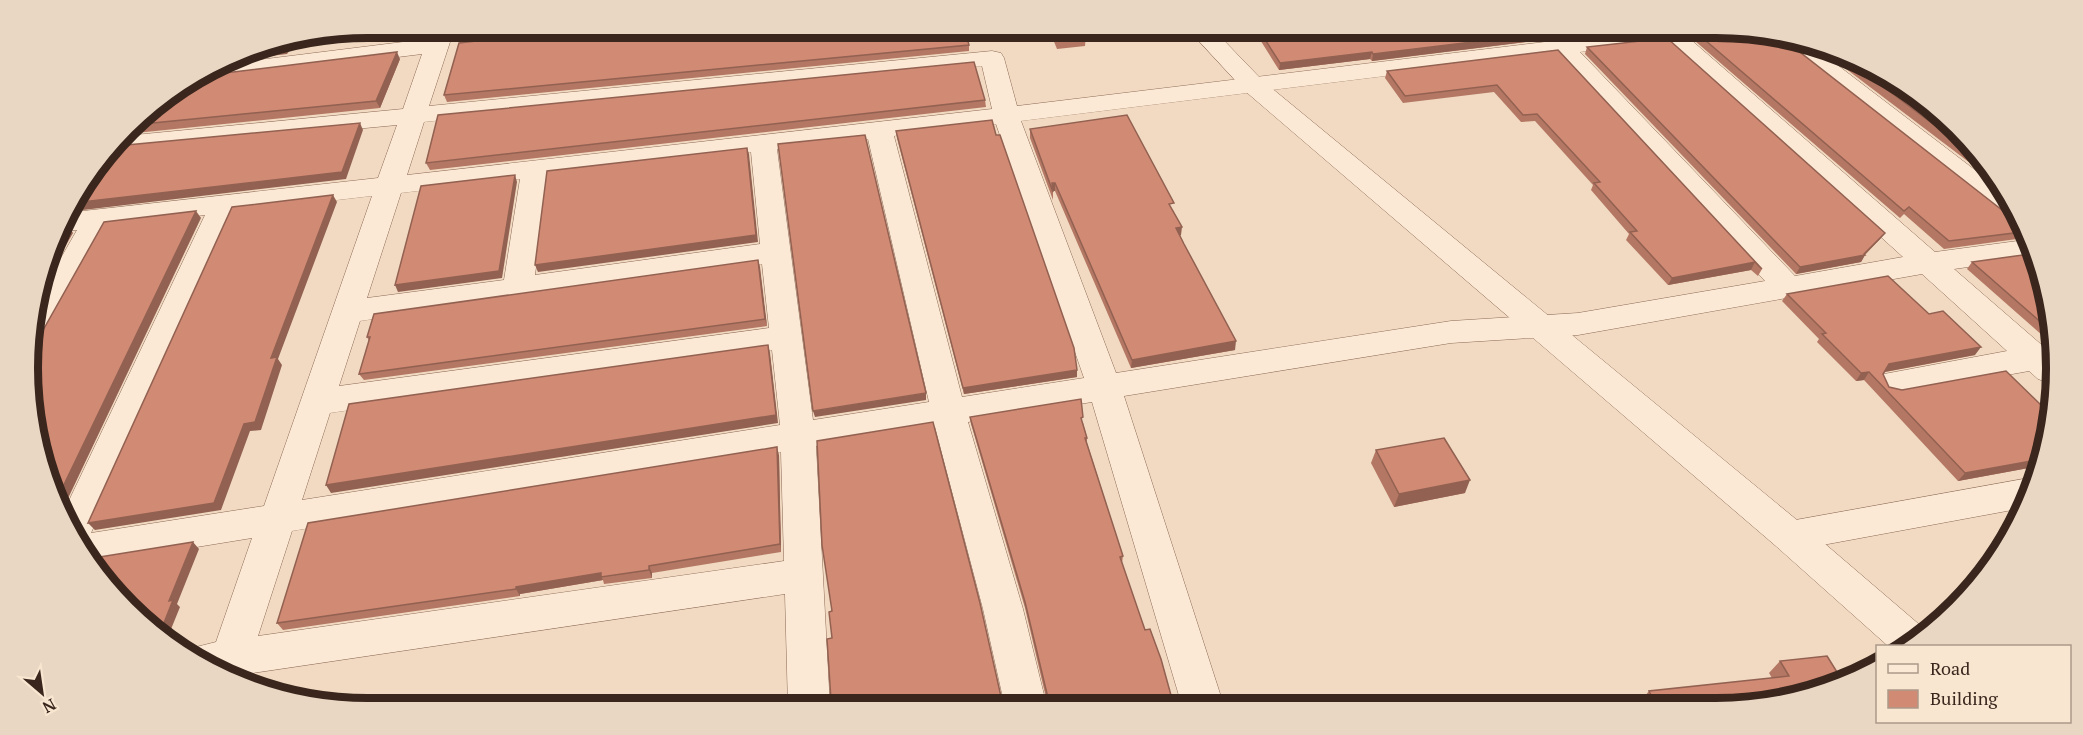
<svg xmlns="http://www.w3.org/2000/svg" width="2083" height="735" viewBox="0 0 2083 735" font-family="'PT Serif',serif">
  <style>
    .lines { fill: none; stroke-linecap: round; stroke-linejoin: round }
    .minor-casing { stroke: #8c6a57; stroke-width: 1 }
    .tertiary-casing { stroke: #8c6a57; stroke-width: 1 }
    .minor { fill: #fbe9d5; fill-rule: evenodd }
    .tertiary { fill: #fbe9d5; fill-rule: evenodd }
    .wall { fill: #b47764 }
    .shaded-wall { fill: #926151 }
    .building { fill: #d18a74; stroke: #926151; stroke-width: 1.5 }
    .rim { fill: none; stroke: #3a261d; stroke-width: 8 }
  </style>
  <rect width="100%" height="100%" fill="#f1dac1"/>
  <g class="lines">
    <defs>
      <g id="minor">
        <path d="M 368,27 L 503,27 L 499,32 L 452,36 L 429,106 L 992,51 L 1001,53 L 1004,58 L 1017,106 L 1652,29 L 1650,27 L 1716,27 L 1735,30 L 1732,33 L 1690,39 L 1935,252 L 2025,240 L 2031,258 L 1954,269 L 2051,353 L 2049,383 L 2038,379 L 2029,371 L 1896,395 L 1884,392 L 1879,383 L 1884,374 L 2007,351 L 1922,274 L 1578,335 L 1451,343 L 1124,396 L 1224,706 L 1182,706 L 1092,402 L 968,422 L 1023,609 L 1047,707 L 1005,707 L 983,609 L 935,427 L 816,446 L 830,707 L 788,707 L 785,594 L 246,674 L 243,680 L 186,654 L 188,649 L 216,642 L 252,538 L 92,564 L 85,557 L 64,511 L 205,215 L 108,227 L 42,345 L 31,348 L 30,323 L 38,298 L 77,230 L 58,232 L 65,213 L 378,178 L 397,125 L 112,152 L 124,136 L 403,109 L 422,54 L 203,81 L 195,79 L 218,65 L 427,39 L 428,37 L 332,41 L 322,36 ZM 1665,42 L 1903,257 L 1795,276 L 1580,52 ZM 1556,55 L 1765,281 L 1578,313 L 1451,321 L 1116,373 L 1021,121 ZM 982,66 L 992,109 L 407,175 L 424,122 ZM 996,124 L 1084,378 L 962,397 L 894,136 ZM 868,139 L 929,402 L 813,420 L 777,149 ZM 751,152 L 760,244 L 535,275 L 548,176 ZM 520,179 L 504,280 L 367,298 L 401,193 ZM 372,196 L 264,506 L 91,533 L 235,212 ZM 762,264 L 769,328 L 339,386 L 360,321 ZM 772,350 L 780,425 L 302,500 L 330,413 ZM 781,452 L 784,561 L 258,636 L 292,531 Z"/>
        <path d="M 1773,35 L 1802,38 L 2009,196 L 2020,224 L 2007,222 L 1776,41 Z"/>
        <path d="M 2029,478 L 2035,479 L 2023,508 L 1790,551 L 1777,547 L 1771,536 L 1777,525 L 1790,521 Z"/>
      </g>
      <path id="tertiary" d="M 1186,27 L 1211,27 L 1263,81 L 1803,525 L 1928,632 L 1905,646 L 1888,646 L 1777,547 L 1245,91 Z"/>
    </defs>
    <use href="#minor" class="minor-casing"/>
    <use href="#tertiary" class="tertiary-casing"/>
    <use href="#minor" class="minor"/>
    <use href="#tertiary" class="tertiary"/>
  </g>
  <g class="wall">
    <path d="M 777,27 L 778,31 L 969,38 L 969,51 L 447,102 L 444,95 L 539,36 L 540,40 L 581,35 L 582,39 L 613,35 L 614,40 Z"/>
    <path d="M 1048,27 L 1085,27 L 1086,34 L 1085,46 L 1057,49 Z"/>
    <path d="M 1252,27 L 1648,27 L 1372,61 L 1370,59 L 1279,70 Z"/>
    <path d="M 1698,34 L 1778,36 L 2011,217 L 2017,217 L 2024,238 L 1944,249 L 1904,214 L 1900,218 L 1695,41 Z"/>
    <path d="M 1812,43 L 1923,97 L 2003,188 Z"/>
    <path d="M 1587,47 L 1885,233 L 1880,239 L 1865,255 L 1861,262 L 1796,274 L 1585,54 Z"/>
    <path d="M 1558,50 L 1762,269 L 1758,276 L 1751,270 L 1668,285 L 1626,240 L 1629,234 L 1591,190 L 1593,185 L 1535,121 L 1521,122 L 1494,92 L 1403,103 L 1385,78 L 1387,71 Z"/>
    <path d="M 400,59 L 380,108 L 126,134 L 143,112 Z"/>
    <path d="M 985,100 L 986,107 L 430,170 L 426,163 Z"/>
    <path d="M 1030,129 L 1173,210 L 1181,235 L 1180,236 L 1235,350 L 1131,368 L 1055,191 L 1053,191 L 1053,200 L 1030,138 Z"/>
    <path d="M 896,131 L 1077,377 L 964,394 L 897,138 Z"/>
    <path d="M 758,260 L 767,326 L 364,380 L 359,374 L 369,341 L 367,337 Z"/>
    <path d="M 1972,262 L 2053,323 L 2052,344 L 1967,269 Z"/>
    <path d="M 1787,294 L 1929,314 L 1975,355 L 1885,372 L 1883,374 L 1889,387 L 2044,455 L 2040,466 L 1958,481 L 1864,380 L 1856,381 L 1817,342 L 1819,339 L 1782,301 Z"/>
    <path d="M 970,417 L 1083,423 L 1087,438 L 1087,443 L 1123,556 L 1122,563 L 1145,630 L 1174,706 L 1002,701 L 1047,702 L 1025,608 L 971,424 Z"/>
    <path d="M 1376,450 L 1465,493 L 1394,507 L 1371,463 Z"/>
    <path d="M 779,455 L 781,552 L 652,573 L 652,578 L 604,584 L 603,580 L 520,594 L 520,596 L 283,630 L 277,623 Z"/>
    <path d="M 1780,661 L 1842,680 L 1760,705 L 1641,705 L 1640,702 L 1649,691 L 1772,678 L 1769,673 Z"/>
  </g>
  <g class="shaded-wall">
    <path d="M 1597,27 L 1648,27 L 1372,61 L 1373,54 Z"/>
    <path d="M 297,41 L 287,54 L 222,62 L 237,53 Z"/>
    <path d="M 397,52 L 400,59 L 380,108 L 376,101 Z"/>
    <path d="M 1372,52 L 1370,59 L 1279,70 L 1280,63 Z"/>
    <path d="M 360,123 L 363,130 L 346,179 L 66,212 L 73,203 Z"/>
    <path d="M 747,148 L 749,154 L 758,242 L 538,272 L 535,265 Z"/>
    <path d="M 515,175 L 517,182 L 502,278 L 398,292 L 395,285 Z"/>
    <path d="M 1052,183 L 1055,183 L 1055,191 L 1053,191 Z"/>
    <path d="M 333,195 L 337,202 L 278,359 L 282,365 L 261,430 L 250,431 L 221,510 L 95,530 L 88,523 L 244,424 L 271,358 Z"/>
    <path d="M 196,211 L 201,218 L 63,509 L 58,497 Z"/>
    <path d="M 67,225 L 73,233 L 40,290 L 51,253 Z"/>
    <path d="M 1182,227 L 1181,235 L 1175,236 L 1176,228 Z"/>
    <path d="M 1885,233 L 1880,239 L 1864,255 L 1865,255 L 1861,262 L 1796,274 L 1800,267 Z"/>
    <path d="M 758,260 L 760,267 L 767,326 L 765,319 Z"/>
    <path d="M 1755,262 L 1751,270 L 1668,285 L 1672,278 Z"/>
    <path d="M 1236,341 L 1235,350 L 1131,368 L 1132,360 Z"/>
    <path d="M 768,345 L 770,353 L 778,423 L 331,493 L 326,485 Z"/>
    <path d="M 1981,347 L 1975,355 L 1884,372 L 1889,364 Z"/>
    <path d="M 1077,370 L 1077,377 L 964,394 L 963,388 Z"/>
    <path d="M 1869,372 L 1864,380 L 1856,381 L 1861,373 Z"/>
    <path d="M 926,393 L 926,400 L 815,417 L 813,411 Z"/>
    <path d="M 777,447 L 779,455 L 781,552 L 780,544 Z"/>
    <path d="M 2043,459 L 2040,466 L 1958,481 L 1965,473 Z"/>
    <path d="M 1470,480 L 1465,493 L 1394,507 L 1399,494 Z"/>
    <path d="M 193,542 L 199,549 L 177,604 L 180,607 L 167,639 L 160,633 L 169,601 Z"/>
    <path d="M 649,566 L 652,573 L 652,578 L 649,570 Z"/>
    <path d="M 601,573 L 601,577 L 603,580 L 520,594 L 520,596 L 516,589 L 516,587 Z"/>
  </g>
  <g class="building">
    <path d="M 751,27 L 777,27 L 777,31 L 815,27 L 965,27 L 969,38 L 967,38 L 969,45 L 444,95 L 459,43 L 502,38 L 502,40 L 539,36 L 538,40 L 581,35 L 581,39 L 613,35 L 612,40 Z"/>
    <path d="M 1053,27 L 1085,27 L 1086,34 L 1057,37 Z"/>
    <path d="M 1257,27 L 1597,27 L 1373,54 L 1372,52 L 1280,63 Z"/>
    <path d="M 1731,29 L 1778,35 L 2011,217 L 2017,217 L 2022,232 L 1949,241 L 1909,207 L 1904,211 L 1698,34 Z"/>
    <path d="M 1667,38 L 1885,233 L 1864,254 L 1865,255 L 1800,267 L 1587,47 Z"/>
    <path d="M 287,43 L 284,47 L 237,53 L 238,53 Z"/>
    <path d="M 1558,50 L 1762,269 L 1755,262 L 1672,278 L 1630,232 L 1637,231 L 1594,183 L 1600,182 L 1537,114 L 1523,115 L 1497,85 L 1405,96 L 1387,71 Z"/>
    <path d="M 397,52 L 376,101 L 132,125 L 143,112 L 200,76 Z"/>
    <path d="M 1848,60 L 1923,97 L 1974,155 Z"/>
    <path d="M 974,62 L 985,100 L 426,163 L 438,115 Z"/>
    <path d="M 1127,115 L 1174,203 L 1169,204 L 1182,227 L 1176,228 L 1184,244 L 1236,341 L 1132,360 L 1055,183 L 1052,183 L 1053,192 L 1030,129 Z"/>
    <path d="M 992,120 L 996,135 L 1000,135 L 1074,348 L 1077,370 L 963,388 L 896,131 Z"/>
    <path d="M 360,123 L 342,172 L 73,203 L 116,146 Z"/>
    <path d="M 865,135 L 926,393 L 813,411 L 778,144 Z"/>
    <path d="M 747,148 L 756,235 L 535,265 L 547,171 Z"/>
    <path d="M 515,175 L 499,271 L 395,285 L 421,186 Z"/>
    <path d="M 333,195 L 271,358 L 277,357 L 255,422 L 244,424 L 214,503 L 88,523 L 232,207 Z"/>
    <path d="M 196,211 L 58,497 L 39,455 L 31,340 L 38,339 L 104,222 Z"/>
    <path d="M 60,225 L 67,225 L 51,253 Z"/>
    <path d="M 2030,254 L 2053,323 L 2052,332 L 1972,262 Z"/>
    <path d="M 758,260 L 765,319 L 359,374 L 370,337 L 367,337 L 374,314 Z"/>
    <path d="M 1888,276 L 1929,314 L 1943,311 L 1981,347 L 1889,364 L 1883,374 L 1889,387 L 1902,390 L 2006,371 L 2043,407 L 2048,406 L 2044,455 L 2043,459 L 1965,473 L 1869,372 L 1861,373 L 1822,334 L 1826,333 L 1787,294 Z"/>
    <path d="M 768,345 L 776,415 L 326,485 L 349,404 Z"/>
    <path d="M 1081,399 L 1083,417 L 1081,418 L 1087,438 L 1085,438 L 1123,556 L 1120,557 L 1145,630 L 1150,629 L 1161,659 L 1174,706 L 822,707 L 822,703 L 831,700 L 827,639 L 832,638 L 829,612 L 832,611 L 822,545 L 817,441 L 933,422 L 980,603 L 1002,701 L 1049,702 L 1025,602 L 970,417 Z"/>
    <path d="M 1444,438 L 1470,480 L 1399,494 L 1376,450 Z"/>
    <path d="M 777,447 L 780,544 L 649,566 L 649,570 L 601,577 L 601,573 L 516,587 L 516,589 L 277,623 L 308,523 Z"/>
    <path d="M 193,542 L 169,601 L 173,600 L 160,633 L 87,559 Z"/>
    <path d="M 1827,656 L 1842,680 L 1760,705 L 1656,705 L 1649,691 L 1789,676 L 1780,661 Z"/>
  </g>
  <path d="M0 0H2083V735H0ZM368 38H1716A330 330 0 0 1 2046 368V368A330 330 0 0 1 1716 698H368A330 330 0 0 1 38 368V368A330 330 0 0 1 368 38Z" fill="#e9d7c3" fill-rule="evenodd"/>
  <path class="rim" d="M368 38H1716A330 330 0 0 1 2046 368V368A330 330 0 0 1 1716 698H368A330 330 0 0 1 38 368V368A330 330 0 0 1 368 38Z"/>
  <rect x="1876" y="645" width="195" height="78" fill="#f8e6d1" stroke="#ac9989" stroke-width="1.5"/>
  <rect x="1888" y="664" width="30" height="9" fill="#fbe9d5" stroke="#ac9989" stroke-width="1.5"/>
  <text x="1930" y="675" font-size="18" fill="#3a261d">Road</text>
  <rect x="1888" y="690" width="30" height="18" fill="#d18a74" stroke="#ac9989" stroke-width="1.5"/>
  <text x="1930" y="705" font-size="18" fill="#3a261d">Building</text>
  <g transform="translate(42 693) rotate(151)" stroke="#f8e6d1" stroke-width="4.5" paint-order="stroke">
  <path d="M0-4.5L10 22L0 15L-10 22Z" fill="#3a261d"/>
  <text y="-9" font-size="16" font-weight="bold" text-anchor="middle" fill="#3a261d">N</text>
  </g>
</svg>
